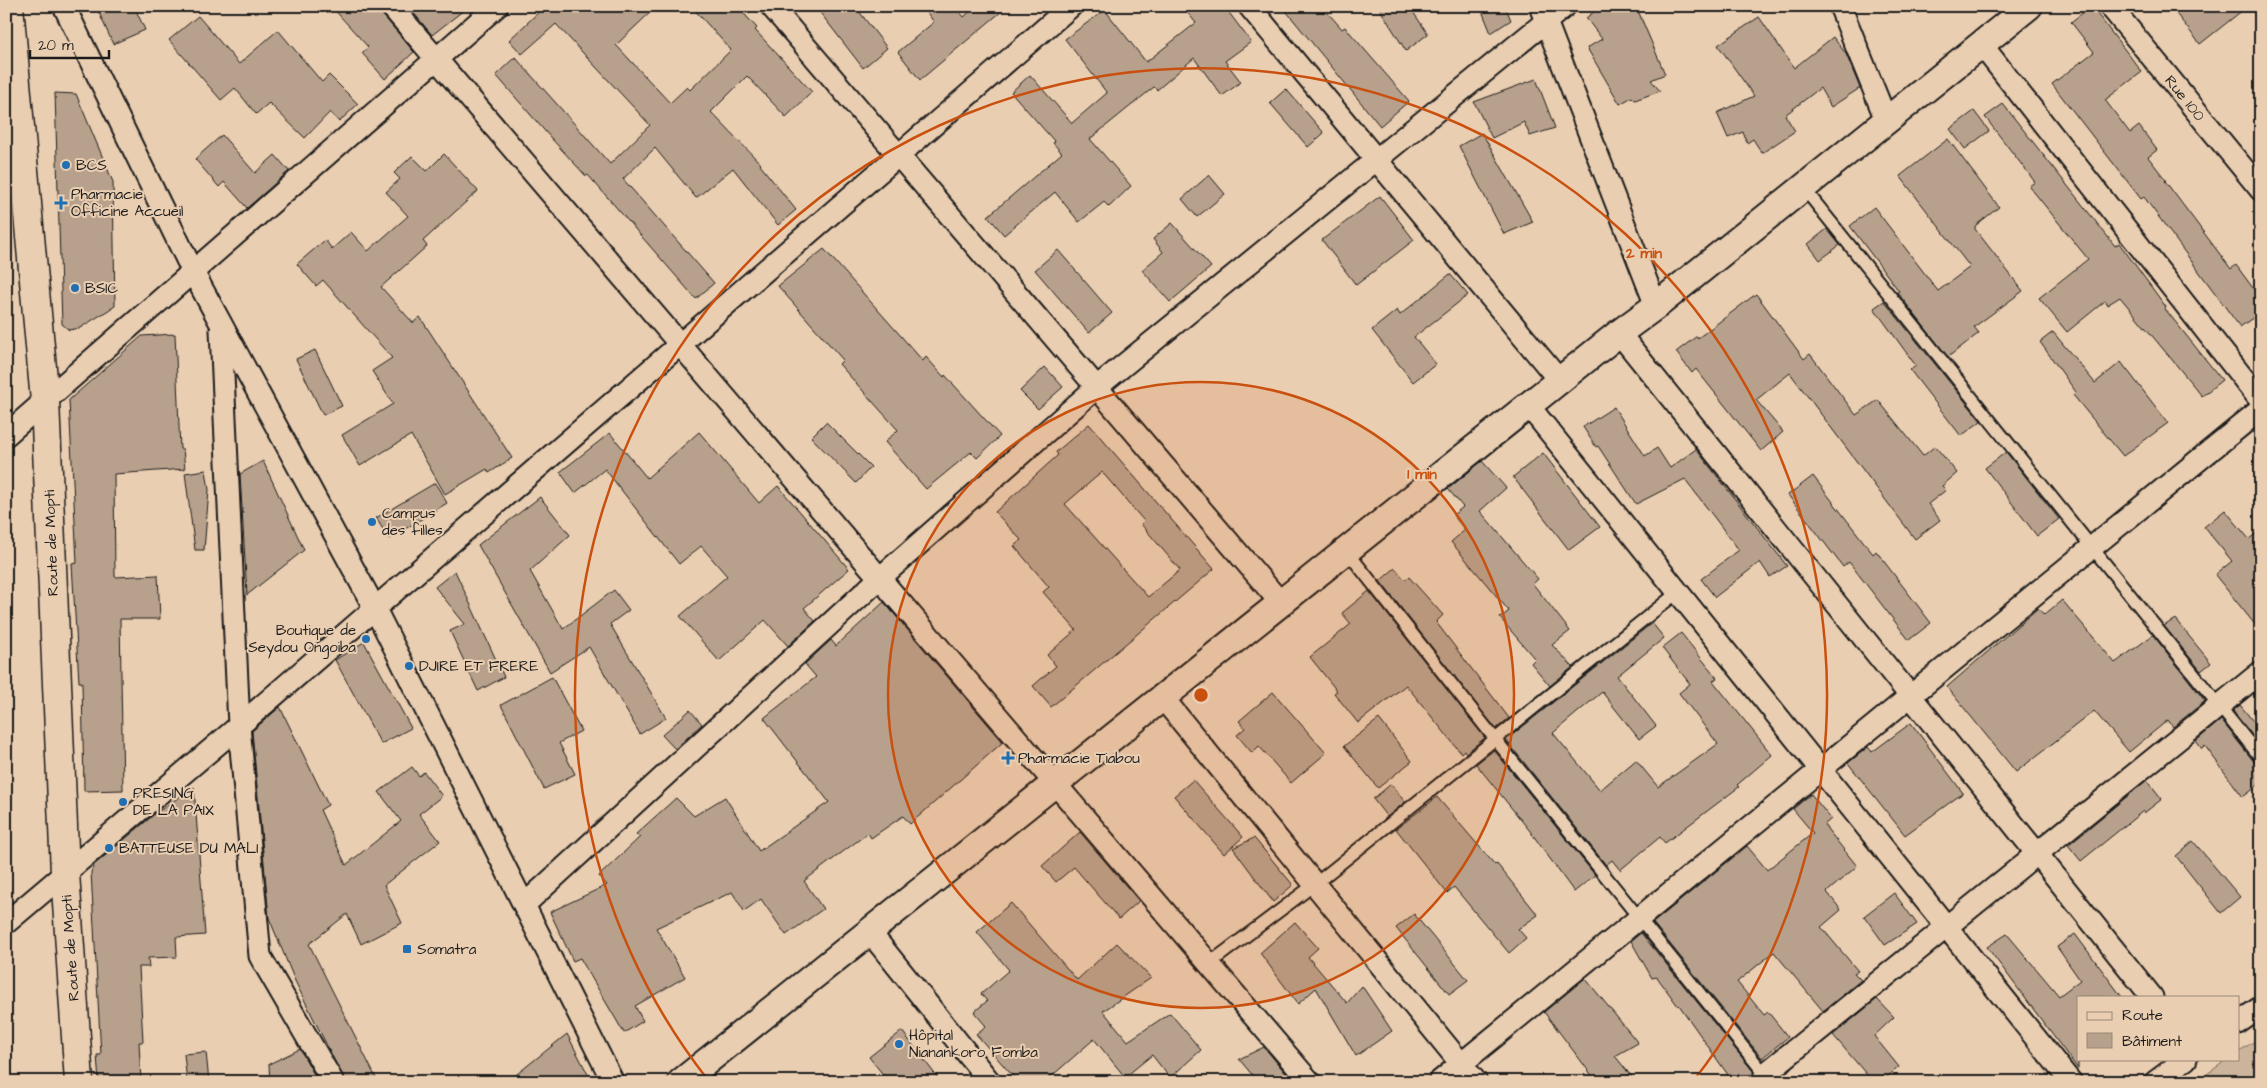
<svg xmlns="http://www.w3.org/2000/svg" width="2267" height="1088" viewBox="0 0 2267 1088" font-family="'Architects Daughter',sans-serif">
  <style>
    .green { fill: #ccb49c; stroke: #74685c }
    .building { fill: #b8a18c; stroke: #1c1c1c; fill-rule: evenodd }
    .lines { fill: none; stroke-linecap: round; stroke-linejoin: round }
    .service-casing { stroke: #1c1c1c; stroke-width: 15 }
    .minor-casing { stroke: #1c1c1c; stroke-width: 25 }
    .tertiary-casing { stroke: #1c1c1c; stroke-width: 30 }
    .trunk-casing { stroke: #1c1c1c; stroke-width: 31 }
    .service { stroke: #eaceb1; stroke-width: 11 }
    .minor { stroke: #eaceb1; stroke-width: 21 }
    .tertiary { stroke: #eaceb1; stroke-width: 26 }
    .trunk { stroke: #eaceb1; stroke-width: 28 }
    .ring { fill: none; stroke: #c9500e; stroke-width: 2.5 }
    .poi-dot { fill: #1f6fb2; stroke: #eaceb1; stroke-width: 2 }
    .labels { text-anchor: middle; stroke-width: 4; stroke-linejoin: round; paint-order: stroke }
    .street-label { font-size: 15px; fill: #1c1c1c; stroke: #eaceb1 }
    .poi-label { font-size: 15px; fill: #1c1c1c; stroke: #eaceb1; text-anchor: start }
    .centre { fill: #c9500e; stroke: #eaceb1; stroke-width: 2.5 }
    .ring-label { font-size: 15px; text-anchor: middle; font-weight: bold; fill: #c9500e; stroke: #eaceb1; stroke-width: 4; stroke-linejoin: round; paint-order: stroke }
  </style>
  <rect width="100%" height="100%" fill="#eaceb1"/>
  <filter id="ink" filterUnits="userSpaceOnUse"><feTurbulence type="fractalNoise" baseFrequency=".02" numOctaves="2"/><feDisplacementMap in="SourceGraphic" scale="10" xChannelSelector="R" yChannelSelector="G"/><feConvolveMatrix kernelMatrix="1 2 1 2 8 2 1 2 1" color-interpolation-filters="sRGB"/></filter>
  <g filter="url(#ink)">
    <path class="green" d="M 2261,1037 L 2261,1082 L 2196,1082 L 2228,1059 L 2238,1059 L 2238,1052 Z"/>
    <g class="building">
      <path d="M 96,6 L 134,6 L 145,30 L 113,44 Z"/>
      <path d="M 331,6 L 379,6 L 382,14 L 414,52 L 385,79 L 362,53 L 368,47 Z"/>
      <path d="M 408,6 L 469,6 L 432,35 Z"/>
      <path d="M 539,6 L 657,6 L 616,45 L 670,103 L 687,87 L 690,90 L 731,50 L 691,6 L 737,6 L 757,28 L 755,30 L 812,92 L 786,117 L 747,76 L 711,112 L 761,164 L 760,165 L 796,210 L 778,225 L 733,168 L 696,198 L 655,148 L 623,179 L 714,283 L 696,299 L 588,175 L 586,176 L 550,137 L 496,75 L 515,57 L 610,164 L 650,125 L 556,24 L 522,54 L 509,40 L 542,9 Z"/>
      <path d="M 815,6 L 855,6 L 887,48 L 863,68 Z"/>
      <path d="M 922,6 L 955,6 L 964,17 L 976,6 L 1008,6 L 920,80 L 898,52 L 934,22 Z"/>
      <path d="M 1182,6 L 1224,6 L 1251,42 L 1225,61 L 1241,82 L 1222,96 L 1194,58 L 1157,90 L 1154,87 L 1090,139 L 1131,186 L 1109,207 L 1104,202 L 1079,222 L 1055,192 L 1004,235 L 988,216 L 1062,153 L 1053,143 L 1055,142 L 1011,92 L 1030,75 L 1072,123 L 1107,93 L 1065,39 L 1105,10 L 1146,62 L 1196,23 Z"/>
      <path d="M 1282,6 L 1322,6 L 1342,29 L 1345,27 L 1409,101 L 1380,126 Z"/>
      <path d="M 1378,6 L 1409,6 L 1428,34 L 1406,51 Z"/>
      <path d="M 1480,6 L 1505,6 L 1511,20 L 1491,33 Z"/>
      <path d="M 1601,6 L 1636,6 L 1665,74 L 1651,80 L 1660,91 L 1635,100 L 1632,97 L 1620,104 L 1587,48 L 1602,39 L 1586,18 Z"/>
      <path d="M 2091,6 L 2142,72 L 2105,100 L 2130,133 L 2139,126 L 2157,150 L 2148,157 L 2166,180 L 2165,181 L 2231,269 L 2236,265 L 2261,299 L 2261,312 L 2240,327 L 2144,197 L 2141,199 L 2052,84 L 2094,52 L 2071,22 Z"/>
      <path d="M 2170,6 L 2248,6 L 2200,44 Z"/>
      <path d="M 198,16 L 239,64 L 278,30 L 322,82 L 329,75 L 358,104 L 339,122 L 330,112 L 305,138 L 269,103 L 256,114 L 235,88 L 221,100 L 169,40 Z"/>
      <path d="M 1759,17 L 1794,68 L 1833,37 L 1846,54 L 1860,88 L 1831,107 L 1820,88 L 1785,115 L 1795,131 L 1762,153 L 1753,139 L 1747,143 L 1743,132 L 1728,138 L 1717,113 L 1754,96 L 1718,45 Z"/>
      <path d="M 1536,79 L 1555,128 L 1530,136 L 1524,122 L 1492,138 L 1474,102 Z"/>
      <path d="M 1286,89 L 1324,133 L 1308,147 L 1270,103 Z"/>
      <path d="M 55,93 L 76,94 L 113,182 L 115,306 L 80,328 L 69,330 L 62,324 Z"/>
      <path d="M 2003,104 L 2115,246 L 2119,243 L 2155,292 L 2166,307 L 2165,309 L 2222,380 L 2202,396 L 2120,297 L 2107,305 L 2105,301 L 2067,332 L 2039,298 L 2088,259 L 2029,186 L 2035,182 L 1985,117 Z"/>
      <path d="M 1974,111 L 1989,131 L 1965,149 L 1950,129 Z"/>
      <path d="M 1482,133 L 1533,222 L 1504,234 L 1459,146 Z"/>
      <path d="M 222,135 L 255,173 L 275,155 L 289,171 L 247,208 L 224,182 L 219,187 L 195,159 Z"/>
      <path d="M 1948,139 L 1999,207 L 1975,226 L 1975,229 L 2023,291 L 1974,327 L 1979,333 L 1948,357 L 1897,292 L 1899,291 L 1850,226 L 1874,207 L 1938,291 L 1970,267 L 1900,176 Z"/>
      <path d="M 444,154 L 478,191 L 423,241 L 427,246 L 381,287 L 413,323 L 420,317 L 512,458 L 489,473 L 487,469 L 445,494 L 411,435 L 360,466 L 342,435 L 393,404 L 372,371 L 392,358 L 323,280 L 316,286 L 297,264 L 325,240 L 332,249 L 351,232 L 368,251 L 408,216 L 386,192 L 400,179 L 394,173 L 412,156 L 427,171 Z"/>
      <path d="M 1209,175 L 1225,194 L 1197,217 L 1182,199 Z"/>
      <path d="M 1380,196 L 1414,240 L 1356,285 L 1322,240 Z"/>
      <path d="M 1172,223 L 1211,267 L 1170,302 L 1142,270 L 1163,252 L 1153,239 Z"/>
      <path d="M 1827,229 L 1840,245 L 1820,260 L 1808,244 Z"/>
      <path d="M 824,249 L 923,361 L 926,357 L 944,377 L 945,375 L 1000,436 L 977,458 L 971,452 L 926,489 L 885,442 L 898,430 L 839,364 L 843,360 L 778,286 Z"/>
      <path d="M 1058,250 L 1112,313 L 1089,333 L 1035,270 Z"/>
      <path d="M 1450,274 L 1468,295 L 1414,337 L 1436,364 L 1413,382 L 1372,330 L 1397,310 L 1400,315 Z"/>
      <path d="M 1756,294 L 1804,359 L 1810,354 L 1856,415 L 1878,400 L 1923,456 L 1935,446 L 1957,473 L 1942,486 L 1946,490 L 1928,504 L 1940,520 L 1915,539 L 1790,373 L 1756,400 L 1783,432 L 1761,451 L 1696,369 L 1692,373 L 1676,352 L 1697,336 L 1698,338 Z"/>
      <path d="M 1884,301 L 1981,421 L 1961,436 L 1910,370 L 1916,366 L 1874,308 Z"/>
      <path d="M 2053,332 L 2095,383 L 2121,362 L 2168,423 L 2123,456 L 2073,395 L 2076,392 L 2040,342 Z"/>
      <path d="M 175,334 L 180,449 L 183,449 L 185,469 L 114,474 L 115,577 L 158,575 L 160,619 L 120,619 L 123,790 L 84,791 L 82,682 L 79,682 L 72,564 L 77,563 L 69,400 L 142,336 Z"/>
      <path d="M 315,350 L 342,406 L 323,415 L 296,359 Z"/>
      <path d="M 1045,367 L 1063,387 L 1038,409 L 1020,391 Z"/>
      <path d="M 1614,407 L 1645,456 L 1657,448 L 1670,468 L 1696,449 L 1787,566 L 1770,577 L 1760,562 L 1715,597 L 1701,579 L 1739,550 L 1685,479 L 1636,504 L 1598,446 L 1596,447 L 1583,427 Z"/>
      <path d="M 826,422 L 871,467 L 856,483 L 811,437 Z"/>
      <path d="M 1089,424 L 1214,569 L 1051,707 L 1033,686 L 1056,666 L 1047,655 L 1076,630 L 1043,592 L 1049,587 L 1014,546 L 1021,540 L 995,512 L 1058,455 L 1056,452 ZM 1102,472 L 1144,521 L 1141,524 L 1180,570 L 1148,597 L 1065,504 Z"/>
      <path d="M 699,432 L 759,503 L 778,486 L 849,569 L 804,608 L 815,621 L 788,646 L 765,620 L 719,661 L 680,616 L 727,576 L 701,546 L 679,564 L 605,469 L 575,493 L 560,472 L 610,433 L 647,478 Z"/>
      <path d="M 2006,452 L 2059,519 L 2037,536 L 1985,468 Z"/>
      <path d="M 1543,453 L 1600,527 L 1569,550 L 1513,477 Z"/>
      <path d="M 263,461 L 304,550 L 247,595 L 240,474 Z"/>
      <path d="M 1482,461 L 1506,488 L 1480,511 L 1538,579 L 1533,584 L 1570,631 L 1552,645 L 1573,667 L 1550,686 L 1531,663 L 1535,659 L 1500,618 L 1509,611 L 1451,542 L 1465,530 L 1453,515 L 1463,507 L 1448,489 Z"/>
      <path d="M 206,470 L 209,490 L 204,550 L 195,550 L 185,473 Z"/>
      <path d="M 1813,476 L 1873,554 L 1876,551 L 1931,623 L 1909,640 L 1849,562 L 1843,567 L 1788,495 Z"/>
      <path d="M 435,483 L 447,503 L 389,539 L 376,518 Z"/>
      <path d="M 540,497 L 570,535 L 530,571 L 563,629 L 614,590 L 629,610 L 610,624 L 666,718 L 640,734 L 589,647 L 550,672 L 478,545 Z"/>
      <path d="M 2225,510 L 2249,539 L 2261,530 L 2261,632 L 2215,575 L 2232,561 L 2204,527 Z"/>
      <path d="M 1395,568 L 1405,580 L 1409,577 L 1443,615 L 1436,622 L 1509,718 L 1496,729 L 1380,581 Z"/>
      <path d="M 455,571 L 504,677 L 478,691 L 450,631 L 465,624 L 435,587 Z"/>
      <path d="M 1369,591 L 1485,738 L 1466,753 L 1464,750 L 1461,753 L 1406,685 L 1358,723 L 1334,693 L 1337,691 L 1310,657 L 1351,624 L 1342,613 Z"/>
      <path d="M 2062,600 L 2115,663 L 2153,635 L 2205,701 L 2173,727 L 2168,720 L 2129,752 L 2094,711 L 2016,772 L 1947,687 L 2038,608 L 2044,615 Z"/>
      <path d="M 884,602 L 1003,742 L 910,824 L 903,816 L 871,838 L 868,833 L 804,881 L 823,909 L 786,935 L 761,899 L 744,911 L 732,892 L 656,928 L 685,977 L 635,1006 L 643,1021 L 624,1033 L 580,958 L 573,961 L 550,912 L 607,885 L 599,876 L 640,837 L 636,834 L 676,798 L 694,816 L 725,797 L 759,851 L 829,802 L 764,718 L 816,677 L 805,664 L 831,640 L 836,646 Z"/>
      <path d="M 2175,619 L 2211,663 L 2201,671 L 2164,626 Z"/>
      <path d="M 1652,623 L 1664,638 L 1617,676 L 1656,726 L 1639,739 L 1602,692 L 1553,733 L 1600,790 L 1636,760 L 1658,787 L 1718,744 L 1679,693 L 1690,684 L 1662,648 L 1681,633 L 1717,678 L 1713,681 L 1772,755 L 1737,785 L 1739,787 L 1665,843 L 1660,837 L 1620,870 L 1612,860 L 1606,865 L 1506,740 Z"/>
      <path d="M 364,642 L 411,728 L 381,744 L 335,660 Z"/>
      <path d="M 552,677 L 581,731 L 559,743 L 575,774 L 544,789 L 501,705 Z"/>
      <path d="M 1273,692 L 1326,753 L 1291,783 L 1259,746 L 1252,753 L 1237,735 L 1245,728 L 1239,721 Z"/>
      <path d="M 2240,705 L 2261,731 L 2261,746 L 2233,711 Z"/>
      <path d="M 280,707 L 328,805 L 320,810 L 346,865 L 401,821 L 379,792 L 412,767 L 419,776 L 424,772 L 442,796 L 419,814 L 440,841 L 384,885 L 402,923 L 361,944 L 347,914 L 309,944 L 378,1082 L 345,1082 L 295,981 L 269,918 L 252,731 Z"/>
      <path d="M 690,710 L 702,724 L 675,749 L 662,735 Z"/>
      <path d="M 1379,719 L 1412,761 L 1378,788 L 1344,746 Z"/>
      <path d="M 2221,720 L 2255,763 L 2261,765 L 2261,783 L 2243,797 L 2205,746 L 2202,749 L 2196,741 Z"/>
      <path d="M 1911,723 L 1963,793 L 1905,835 L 1848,763 L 1868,747 L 1872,752 Z"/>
      <path d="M 1494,750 L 1595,875 L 1574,892 L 1530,831 L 1476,764 Z"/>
      <path d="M 1193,780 L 1243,837 L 1224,854 L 1174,796 Z"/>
      <path d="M 2147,780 L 2162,799 L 2144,813 L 2143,811 L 2081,861 L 2068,845 Z"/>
      <path d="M 1391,784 L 1405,802 L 1387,817 L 1373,799 Z"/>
      <path d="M 194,787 L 205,935 L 176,937 L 177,957 L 148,958 L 149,967 L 139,967 L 143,1042 L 139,1042 L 141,1082 L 99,1082 L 97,1055 L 101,1055 L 91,872 L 94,865 L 156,813 Z"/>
      <path d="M 1811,794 L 1831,819 L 1824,825 L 1857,866 L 1827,892 L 1841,910 L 1821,927 L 1858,971 L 1854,973 L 1861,980 L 1823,1011 L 1774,952 L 1737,982 L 1764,1015 L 1768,1012 L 1788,1037 L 1762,1058 L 1653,923 L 1747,846 L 1767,870 L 1813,833 L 1793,809 Z"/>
      <path d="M 1437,797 L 1495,865 L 1497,864 L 1538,915 L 1518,929 L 1526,938 L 1509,953 L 1454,887 L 1447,893 L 1396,829 Z"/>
      <path d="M 1080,832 L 1139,901 L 1119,919 L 1074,867 L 1056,882 L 1042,866 Z"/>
      <path d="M 1254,838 L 1293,885 L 1273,902 L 1233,848 Z"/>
      <path d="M 2193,841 L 2240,897 L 2221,913 L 2176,856 Z"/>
      <path d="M 1894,893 L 1917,924 L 1885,945 L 1864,916 Z"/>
      <path d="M 1011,903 L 1077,980 L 1117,943 L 1151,978 L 1103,1011 L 1128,1041 L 1170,1013 L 1201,1050 L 1170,1078 L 1152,1055 L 1125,1077 L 1094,1039 L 1045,1082 L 1018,1082 L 976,1034 L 986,1026 L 974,1012 L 987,1001 L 981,994 L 1009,970 L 977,932 Z"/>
      <path d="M 1414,914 L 1468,980 L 1449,994 L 1396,928 Z"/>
      <path d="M 1295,922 L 1318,948 L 1308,957 L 1347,1003 L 1362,986 L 1392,1031 L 1356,1056 L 1316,988 L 1298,1004 L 1260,953 Z"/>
      <path d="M 1641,933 L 1753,1071 L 1755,1082 L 1733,1082 L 1679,1005 L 1678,1006 L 1657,977 L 1652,978 L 1631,941 Z"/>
      <path d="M 2007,934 L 2059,996 L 2080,980 L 2057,947 L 2075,934 L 2122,997 L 2078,997 L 2078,1069 L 1987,947 Z"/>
      <path d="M 1585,978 L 1638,1043 L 1615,1056 L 1636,1082 L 1597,1082 L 1544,1012 Z"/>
      <path d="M 1877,999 L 1894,1017 L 1874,1036 L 1899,1067 L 1881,1082 L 1873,1082 L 1833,1035 Z"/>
      <path d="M 902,1031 L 941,1082 L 889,1082 L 869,1057 Z"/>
      <path d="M 567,1034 L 592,1082 L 507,1082 Z"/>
      <path d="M 1264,1047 L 1293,1082 L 1258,1082 L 1239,1059 Z"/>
      <path d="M 300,1049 L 318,1082 L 270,1082 L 269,1064 Z"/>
      <path d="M 206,1052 L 209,1082 L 187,1082 L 184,1054 Z"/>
    </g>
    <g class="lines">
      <defs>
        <g id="service">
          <path d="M 1802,186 L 2261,758"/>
          <path d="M 1346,550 L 1495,739 L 1768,1078"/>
          <path d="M 1210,963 L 1315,884 L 1678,592"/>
        </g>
        <g id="minor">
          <path d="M 64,6 L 193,272 L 374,607 L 613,1082"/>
          <path d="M 391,6 L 1310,1082"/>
          <path d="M 771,6 L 1280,602"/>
          <path d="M 1249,6 L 1559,380"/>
          <path d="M 1540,6 L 1656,306"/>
          <path d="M 1840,6 L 1887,122"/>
          <path d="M 2110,6 L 2261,190"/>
          <path d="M 1981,44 L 2261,401"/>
          <path d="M 221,330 L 239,726 L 260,956 L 333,1082"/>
          <path d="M 1619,333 L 2152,997"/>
          <path d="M 1528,405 L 2071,1082"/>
          <path d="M 6,435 L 497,6"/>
          <path d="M 1162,697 L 1476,1082"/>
          <path d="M 524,905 L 880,578 L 1097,387 L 1565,6"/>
          <path d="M 6,923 L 239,726 L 1071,6"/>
          <path d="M 869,931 L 990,1082"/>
          <path d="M 2238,1023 L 2261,1007"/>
          <path d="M 1765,1074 L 2261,672"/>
          <path d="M 1439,1082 L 2261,409"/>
          <path d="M 2155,1082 L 2186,1059"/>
        </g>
        <path id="tertiary" d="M 681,1082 L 1619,333 L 1656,306 L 2029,6"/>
        <path id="trunk" d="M 9,6 L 45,401 L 65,873 L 79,1082"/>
      </defs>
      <use href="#service" class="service-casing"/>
      <use href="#minor" class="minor-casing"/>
      <use href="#tertiary" class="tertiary-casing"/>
      <use href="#trunk" class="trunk-casing"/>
      <use href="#service" class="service"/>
      <use href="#minor" class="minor"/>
      <use href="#tertiary" class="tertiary"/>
      <use href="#trunk" class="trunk"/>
    </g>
  </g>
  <circle cx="1201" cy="695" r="313" fill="#c9500e" fill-opacity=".12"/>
  <g class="ring">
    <circle cx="1201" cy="695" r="313"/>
    <path d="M708 1080A626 626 0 1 1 1694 1080"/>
  </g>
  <g class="poi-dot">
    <circle cx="66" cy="165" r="5"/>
    <path d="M58.5 195.5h5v5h5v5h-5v5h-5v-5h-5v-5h5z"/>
    <circle cx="75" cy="288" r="5"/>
    <circle cx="372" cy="522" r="5"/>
    <circle cx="366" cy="639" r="5"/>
    <circle cx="409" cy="666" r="5"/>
    <path d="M1005.5 750.5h5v5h5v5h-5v5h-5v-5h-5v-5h5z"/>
    <circle cx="123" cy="802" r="5"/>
    <circle cx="109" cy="848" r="5"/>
    <rect x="402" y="944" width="10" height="10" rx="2.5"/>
    <circle cx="899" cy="1044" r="5"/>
  </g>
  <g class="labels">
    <g class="street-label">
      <text transform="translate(2185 98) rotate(51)" y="5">Rue 100</text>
      <text transform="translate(51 543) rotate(-92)" y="5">Route de Mopti</text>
      <text transform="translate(70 948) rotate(-94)" y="5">Route de Mopti</text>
    </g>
    <g class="poi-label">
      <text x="76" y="170">BCS</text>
      <text x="71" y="199">Pharmacie<tspan x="71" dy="17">Officine Accueil</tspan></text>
      <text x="85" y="293">BSIC</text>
      <text x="382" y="518">Campus<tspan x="382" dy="17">des filles</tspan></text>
      <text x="356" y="635" text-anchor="end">Boutique de<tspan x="356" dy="17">Seydou Ongoiba</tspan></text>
      <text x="419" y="671">DJIRE ET FRERE</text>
      <text x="1018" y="763">Pharmacie Tiabou</text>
      <text x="133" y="798">PRESING<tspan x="133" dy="17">DE LA PAIX</tspan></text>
      <text x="119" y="853">BATTEUSE DU MALI</text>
      <text x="417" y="954">Somatra</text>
      <text x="909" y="1040">Hôpital<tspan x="909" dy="17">Nianankoro Fomba</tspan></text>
    </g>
  </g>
  <circle cx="1201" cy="695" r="8" class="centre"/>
  <g class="ring-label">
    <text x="1644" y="258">2 min</text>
    <text x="1422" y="479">1 min</text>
  </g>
  <rect width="2267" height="1088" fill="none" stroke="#eaceb1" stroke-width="25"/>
  <rect x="12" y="12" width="2242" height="1063" fill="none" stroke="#1c1c1c" stroke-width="2" filter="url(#ink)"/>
  <rect x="2077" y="996" width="162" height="65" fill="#eaceb1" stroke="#988775"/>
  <rect x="2087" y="1012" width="25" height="8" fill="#eaceb1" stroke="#988775"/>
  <text x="2122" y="1020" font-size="15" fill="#1c1c1c">Route</text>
  <rect x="2087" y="1033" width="25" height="15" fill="#b8a18c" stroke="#988775"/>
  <text x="2122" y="1046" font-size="15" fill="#1c1c1c">Bâtiment</text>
  <path d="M30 50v8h79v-8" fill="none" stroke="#1c1c1c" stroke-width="2.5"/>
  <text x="38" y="50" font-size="15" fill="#1c1c1c" stroke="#eaceb1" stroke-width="4" paint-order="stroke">20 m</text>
</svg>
